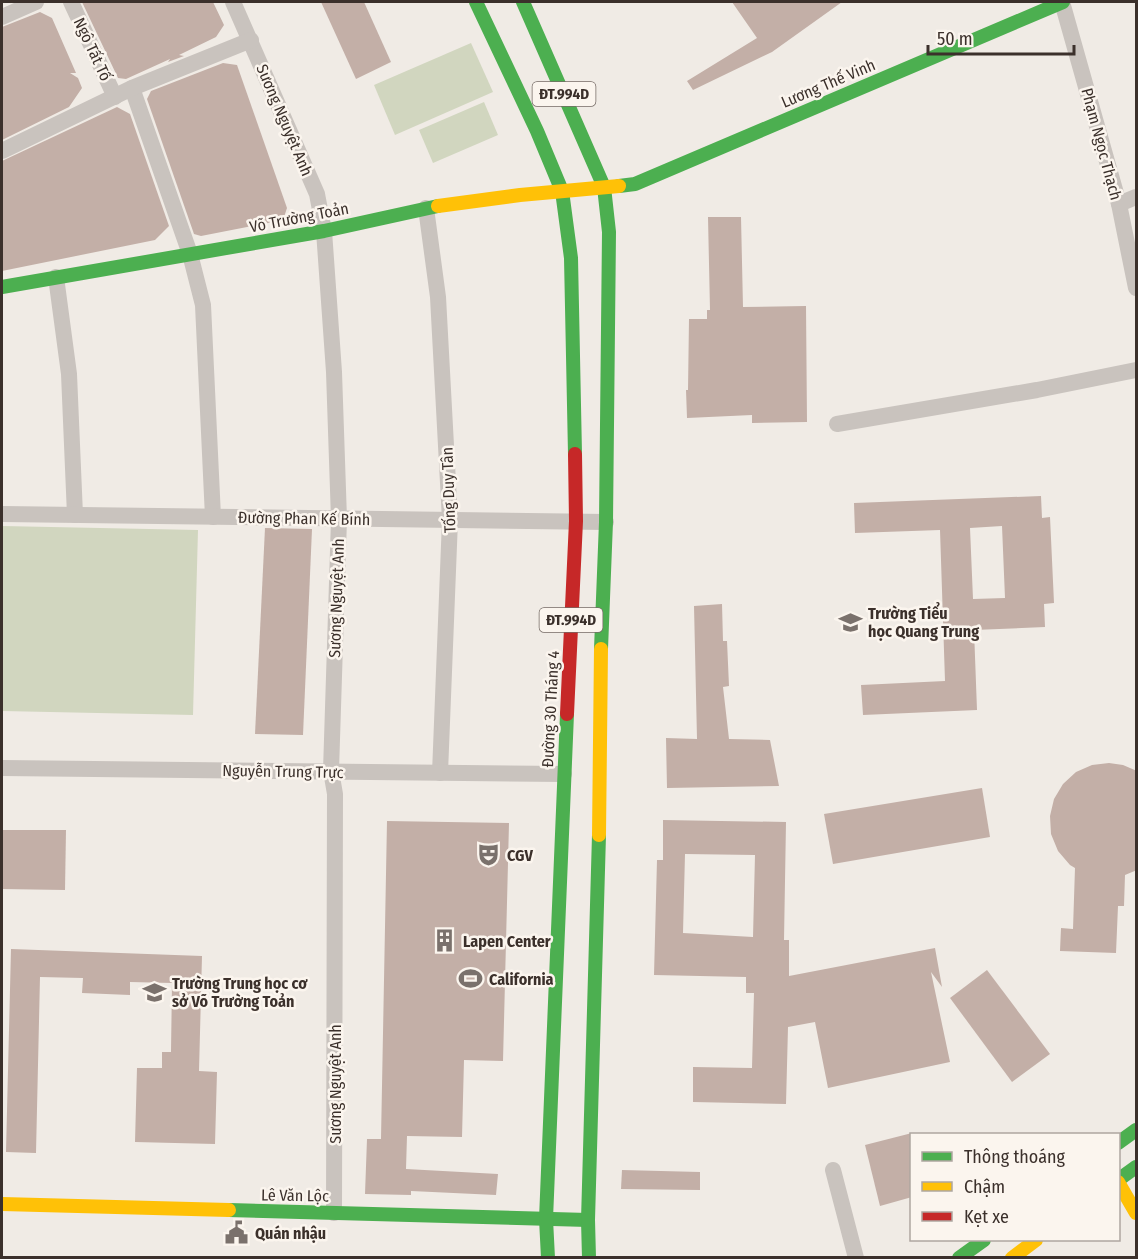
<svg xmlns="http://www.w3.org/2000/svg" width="1138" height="1259" viewBox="0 0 1138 1259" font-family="'Fira Sans Condensed',sans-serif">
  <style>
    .green { fill: #d1d6bf }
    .building { fill: #c3afa7; fill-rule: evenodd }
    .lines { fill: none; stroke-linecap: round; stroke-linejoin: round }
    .street { stroke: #c9c3be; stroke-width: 16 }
    .fast { stroke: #4caf50; stroke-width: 14 }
    .slow { stroke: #ffc107; stroke-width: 14 }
    .jam { stroke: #c62828; stroke-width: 14 }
    .labels { text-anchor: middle; stroke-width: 5; stroke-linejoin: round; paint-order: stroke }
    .shield { fill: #fbf5ee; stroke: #756b66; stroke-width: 1.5 }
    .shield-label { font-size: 15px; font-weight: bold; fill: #3b302b }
    .street-label { font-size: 16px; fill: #3b302b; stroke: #fbf5ee }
    .poi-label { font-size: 16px; font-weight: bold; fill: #3b302b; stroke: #fbf5ee; text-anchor: start }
  </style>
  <rect width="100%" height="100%" fill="#f0ebe5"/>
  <g class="green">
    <path d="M 471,43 L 493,92 L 395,135 L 374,85 Z"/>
    <path d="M 484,102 L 498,135 L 433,163 L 419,130 Z"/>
    <path d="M 2,526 L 198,530 L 193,715 L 2,711 Z"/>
  </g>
  <g class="building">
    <path d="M 82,2 L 213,2 L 224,25 L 216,37 L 179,55 L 184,56 L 168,62 L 170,59 L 126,79 L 118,78 Z"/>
    <path d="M 321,2 L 364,2 L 391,62 L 356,79 Z"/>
    <path d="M 732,2 L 842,2 L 772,52 L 693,90 L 687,81 L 757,38 Z"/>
    <path d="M 40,12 L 52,18 L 76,73 L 70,73 L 78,78 L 82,88 L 69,107 L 2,140 L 2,27 Z"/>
    <path d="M 223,63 L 237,65 L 287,208 L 283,220 L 201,236 L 194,234 L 147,99 L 151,91 Z"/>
    <path d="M 117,107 L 130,114 L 169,226 L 155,240 L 2,271 L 2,161 Z"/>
    <path d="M 708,217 L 741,217 L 743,307 L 806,306 L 807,422 L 752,423 L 752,415 L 687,418 L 686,390 L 688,390 L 689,319 L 707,319 L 707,310 L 710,310 Z"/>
    <path d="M 1041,496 L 1042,518 L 1050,517 L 1054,603 L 1044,604 L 1045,627 L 974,630 L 977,710 L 863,715 L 861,685 L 945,681 L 940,530 L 855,533 L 854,503 ZM 1002,526 L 1005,598 L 973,599 L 970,528 Z"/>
    <path d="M 265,528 L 312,529 L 303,735 L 255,734 Z"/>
    <path d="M 722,604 L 723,641 L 727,641 L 729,686 L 723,687 L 729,739 L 770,740 L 779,786 L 667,788 L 666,738 L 697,739 L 694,606 Z"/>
    <path d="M 1109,763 L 1123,765 L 1137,771 L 1137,870 L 1125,875 L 1124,906 L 1118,906 L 1116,953 L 1060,951 L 1061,928 L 1073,929 L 1075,868 L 1070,865 L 1058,851 L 1051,834 L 1050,816 L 1054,799 L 1063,784 L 1076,772 L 1092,765 Z"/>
    <path d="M 982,788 L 990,837 L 833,864 L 824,814 Z"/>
    <path d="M 663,820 L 786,822 L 784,940 L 789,940 L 789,976 L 935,948 L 942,987 L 931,972 L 950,1062 L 828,1088 L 815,1022 L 788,1027 L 786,1104 L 693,1102 L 693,1067 L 752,1068 L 754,993 L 746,993 L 746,977 L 654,975 L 657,860 L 663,860 ZM 685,854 L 755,855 L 753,937 L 683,933 Z"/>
    <path d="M 387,821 L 509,823 L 503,1061 L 464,1060 L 462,1137 L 407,1136 L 406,1169 L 498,1174 L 496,1195 L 411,1191 L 411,1195 L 365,1194 L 367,1139 L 381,1139 Z"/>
    <path d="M 2,830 L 66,830 L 65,890 L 2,889 Z"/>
    <path d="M 11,949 L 202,956 L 199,1071 L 217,1072 L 215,1144 L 135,1142 L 137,1068 L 162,1068 L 162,1052 L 171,1052 L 172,983 L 130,982 L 130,995 L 82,993 L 83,978 L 40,977 L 36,1153 L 6,1152 Z"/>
    <path d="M 987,970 L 1050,1054 L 1012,1082 L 950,998 Z"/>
    <path d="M 912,1133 L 912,1197 L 880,1206 L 865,1145 Z"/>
    <path d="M 622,1170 L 700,1172 L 700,1190 L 621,1189 Z"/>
  </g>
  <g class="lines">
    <g class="street">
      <path d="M 71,2 L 115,97"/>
      <path d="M 233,2 L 317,194 L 324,231 L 334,372 L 339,519 L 331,771 L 335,794 L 334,1213"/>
      <path d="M 1062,2 L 1119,204 L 1136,288"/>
      <path d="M 2,17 L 36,2"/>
      <path d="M 132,88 L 190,254 L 203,305 L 213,517"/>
      <path d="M 2,151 L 132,88 L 251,40"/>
      <path d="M 1119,204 L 1136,197"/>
      <path d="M 426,208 L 438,297 L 450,520 L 440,773"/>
      <path d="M 56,277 L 69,374 L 75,515"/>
      <path d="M 837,424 L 1037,390 L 1136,370"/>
      <path d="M 2,514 L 606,522"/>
      <path d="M 2,768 L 564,774"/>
      <path d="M 833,1170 L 856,1258"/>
    </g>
    <g class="fast">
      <path d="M 476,2 L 537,131 L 562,191 L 571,258 L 575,454"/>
      <path d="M 523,2 L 604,187 L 609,232 L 606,522 L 601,649"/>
      <path d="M 619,186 L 635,184 L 1063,2"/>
      <path d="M 2,287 L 324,231 L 438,206"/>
      <path d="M 1118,1143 L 1136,1130"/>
      <path d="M 1118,1180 L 1136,1167"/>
      <path d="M 229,1210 L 588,1220"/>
      <path d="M 548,1258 L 546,1219 L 567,714"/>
      <path d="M 589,1258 L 588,1220 L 599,835"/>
      <path d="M 959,1258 L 984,1240"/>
    </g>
    <g class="slow">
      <path d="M 438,206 L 520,195 L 619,186"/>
      <path d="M 599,835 L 601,649"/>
      <path d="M 1118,1182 L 1136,1213"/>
      <path d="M 2,1204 L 229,1210"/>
      <path d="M 1012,1258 L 1036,1240"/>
    </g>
    <path class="jam" d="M 567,714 L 576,521 L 575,454"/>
  </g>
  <defs>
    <symbol id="school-bare" viewBox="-9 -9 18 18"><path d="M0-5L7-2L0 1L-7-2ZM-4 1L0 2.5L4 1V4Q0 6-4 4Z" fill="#7a716c" stroke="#fbf5ee" stroke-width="2.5" paint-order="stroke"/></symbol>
    <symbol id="theatre-bare" viewBox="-9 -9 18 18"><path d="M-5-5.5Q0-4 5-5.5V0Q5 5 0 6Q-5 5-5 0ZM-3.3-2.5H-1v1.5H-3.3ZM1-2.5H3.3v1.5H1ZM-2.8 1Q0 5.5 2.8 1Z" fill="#7a716c" stroke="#fbf5ee" stroke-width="2.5" paint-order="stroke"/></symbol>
    <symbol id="building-bare" viewBox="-9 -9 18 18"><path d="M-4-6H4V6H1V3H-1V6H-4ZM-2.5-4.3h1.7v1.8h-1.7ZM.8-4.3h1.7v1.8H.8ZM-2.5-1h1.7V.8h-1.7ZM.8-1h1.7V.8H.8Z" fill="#7a716c" stroke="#fbf5ee" stroke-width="2.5" paint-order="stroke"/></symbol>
    <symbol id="stadium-bare" viewBox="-9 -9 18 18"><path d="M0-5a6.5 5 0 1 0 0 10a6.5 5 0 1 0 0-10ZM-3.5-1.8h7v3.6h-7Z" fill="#7a716c" stroke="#fbf5ee" stroke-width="2.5" paint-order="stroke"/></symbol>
    <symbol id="civic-bare" viewBox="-9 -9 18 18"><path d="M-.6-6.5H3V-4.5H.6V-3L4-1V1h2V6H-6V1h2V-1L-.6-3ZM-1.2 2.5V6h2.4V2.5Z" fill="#7a716c" stroke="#fbf5ee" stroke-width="2.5" paint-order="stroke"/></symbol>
  </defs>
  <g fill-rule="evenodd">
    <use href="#school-bare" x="834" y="606" width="33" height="33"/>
    <use href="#theatre-bare" x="472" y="838" width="33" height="33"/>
    <use href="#building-bare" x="428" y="924" width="33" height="33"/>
    <use href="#stadium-bare" x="454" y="962" width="33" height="33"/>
    <use href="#school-bare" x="138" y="976" width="33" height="33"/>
    <use href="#civic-bare" x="220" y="1216" width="33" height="33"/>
  </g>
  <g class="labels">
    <g class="shield">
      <rect x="532.5" y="82" width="63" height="24" rx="4.5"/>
      <rect x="539.5" y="608" width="63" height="24" rx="4.5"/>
    </g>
    <g class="shield-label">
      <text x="564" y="99">ĐT.994D</text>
      <text x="571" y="625">ĐT.994D</text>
    </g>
    <g class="street-label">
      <text transform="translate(93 49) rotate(65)" y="6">Ngô Tất Tố</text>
      <text transform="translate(828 83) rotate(-23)" y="6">Lương Thế Vinh</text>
      <text transform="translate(285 120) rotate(67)" y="6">Sương Nguyệt Anh</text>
      <text transform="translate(1102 144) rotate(75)" y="6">Phạm Ngọc Thạch</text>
      <text transform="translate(299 217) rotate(-11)" y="6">Võ Trường Toản</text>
      <text transform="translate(448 490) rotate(-92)" y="6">Tống Duy Tân</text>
      <text transform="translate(304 518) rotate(1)" y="6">Đường Phan Kế Bính</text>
      <text transform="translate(336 598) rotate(-88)" y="6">Sương Nguyệt Anh</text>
      <text transform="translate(550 709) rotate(-87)" y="6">Đường 30 Tháng 4</text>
      <text transform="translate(283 771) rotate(1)" y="6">Nguyễn Trung Trực</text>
      <text transform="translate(335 1084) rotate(-90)" y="6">Sương Nguyệt Anh</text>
      <text transform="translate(295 1195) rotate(1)" y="6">Lê Văn Lộc</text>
    </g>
    <g class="poi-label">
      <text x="868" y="619">Trường Tiểu<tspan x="868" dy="18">học Quang Trung</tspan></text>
      <text x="507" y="861">CGV</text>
      <text x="463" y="947">Lapen Center</text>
      <text x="489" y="985">California</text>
      <text x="172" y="989">Trường Trung học cơ<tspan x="172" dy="18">sở Võ Trường Toản</tspan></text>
      <text x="255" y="1239">Quán nhậu</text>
    </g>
  </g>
  <rect width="1138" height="1259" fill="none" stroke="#3b302b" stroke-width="6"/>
  <rect x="910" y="1133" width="210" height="108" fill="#fbf5ee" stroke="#aea6a0" stroke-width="1.5"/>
  <rect x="922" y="1152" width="30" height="9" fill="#4caf50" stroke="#aea6a0" stroke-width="1.5"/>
  <text x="964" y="1163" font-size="18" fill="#3b302b">Thông thoáng</text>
  <rect x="922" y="1182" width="30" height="9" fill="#ffc107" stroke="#aea6a0" stroke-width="1.5"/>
  <text x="964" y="1193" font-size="18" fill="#3b302b">Chậm</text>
  <rect x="922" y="1212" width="30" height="9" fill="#c62828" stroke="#aea6a0" stroke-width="1.5"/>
  <text x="964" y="1223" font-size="18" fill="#3b302b">Kẹt xe</text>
  <path d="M928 45v9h146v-9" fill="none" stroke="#3b302b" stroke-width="3"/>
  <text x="937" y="45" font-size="18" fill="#3b302b" stroke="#fbf5ee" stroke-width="4.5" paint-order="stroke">50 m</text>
</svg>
